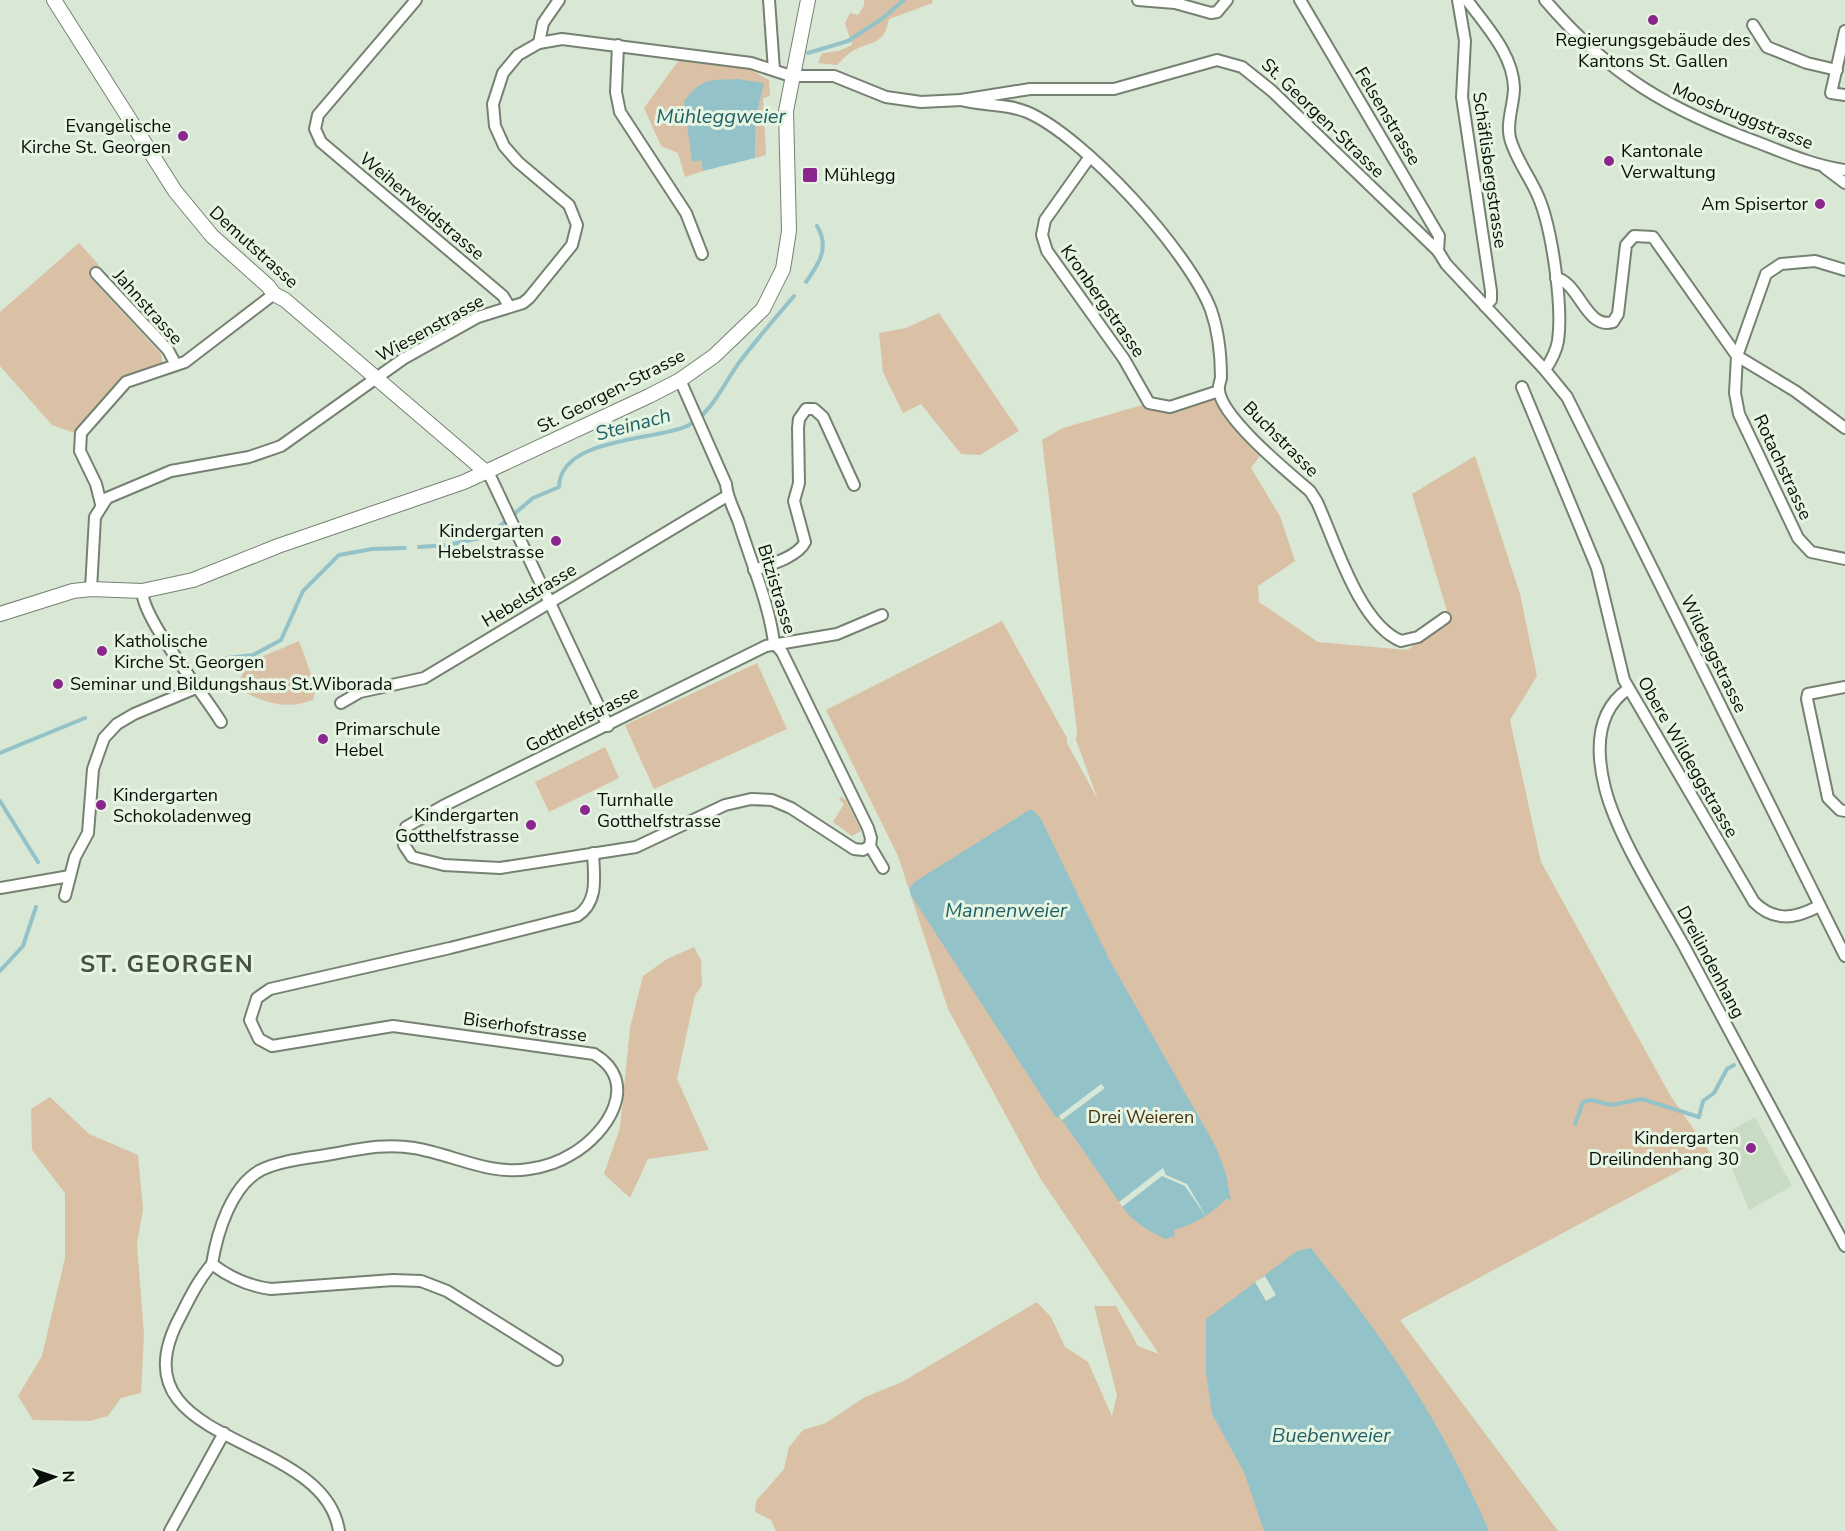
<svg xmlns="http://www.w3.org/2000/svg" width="1845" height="1531" viewBox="0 0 1845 1531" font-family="'Nunito Sans',sans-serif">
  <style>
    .built { fill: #c8dbc3 }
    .green { fill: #dac1a5 }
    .water { fill: #94c2c9 }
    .pier { fill: #d9e7d5 }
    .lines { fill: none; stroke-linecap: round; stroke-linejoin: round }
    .stream { stroke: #94c2c9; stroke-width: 4 }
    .minor-casing { stroke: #758271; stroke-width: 14 }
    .tertiary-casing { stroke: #758271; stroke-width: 16 }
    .minor { stroke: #fff; stroke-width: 10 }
    .tertiary { stroke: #fff; stroke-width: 14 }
    .poi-dot { fill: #8a268e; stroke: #e6f4e2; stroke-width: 2 }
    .labels { text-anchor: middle; stroke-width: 6; stroke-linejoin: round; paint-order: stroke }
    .poi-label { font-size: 18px; fill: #090e08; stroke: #e6f4e2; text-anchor: start }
    .street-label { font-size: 18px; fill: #090e08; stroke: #e6f4e2 }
    .park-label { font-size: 18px; fill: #4b2f0b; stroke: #e6f4e2 }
    .water-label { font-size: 20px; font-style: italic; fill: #226068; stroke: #e6f4e2 }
    .district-label { font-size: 24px; font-weight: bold; letter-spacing: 1.5px; fill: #465142; stroke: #e6f4e2 }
  </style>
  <rect width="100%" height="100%" fill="#d9e7d5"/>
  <path class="built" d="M 1755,1117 L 1792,1186 L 1749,1210 L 1731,1166 L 1730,1131 Z"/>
  <g class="green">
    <path d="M 864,0 L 932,0 L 933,3 L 889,19 C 884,47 870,40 851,52 C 846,55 841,61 837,65 L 818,63 L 822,53 L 839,51 L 852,45 L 845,23 L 850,13 L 858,15 L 864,6 Z"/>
    <path d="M 679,60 L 749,69 L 769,80 L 770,96 L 763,98 L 766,155 L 755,158 L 756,118 L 761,96 L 692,161 L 701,159 L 703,171 L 685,177 L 678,153 L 661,146 L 644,108 Z"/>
    <path d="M 79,243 L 99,265 L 89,276 L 161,354 L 163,364 L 128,376 L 75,433 L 52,425 L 0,366 L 0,312 Z"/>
    <path d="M 939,313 L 1019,431 L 980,455 L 961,454 L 921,404 L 903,413 L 883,372 L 879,333 L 906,328 Z"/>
    <path d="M 1219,391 L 1265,449 L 1251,468 L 1280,516 L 1295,561 L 1258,586 L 1259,602 L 1318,642 L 1407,650 L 1450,621 L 1412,494 L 1475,456 L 1520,594 L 1537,676 L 1510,720 L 1541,862 L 1670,1095 L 1711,1154 L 1400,1320 L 1558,1531 L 776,1531 L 771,1520 L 755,1512 L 756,1501 L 784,1469 L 789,1447 L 803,1430 L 826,1423 L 865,1397 L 902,1382 L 1037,1302 L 1051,1317 L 1065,1347 L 1088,1362 L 1112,1416 L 1117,1395 L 1094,1306 L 1116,1306 L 1138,1346 L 1159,1354 L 1040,1178 L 948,1009 L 898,856 L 826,710 L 1002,621 L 1067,738 L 1067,743 L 1098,800 L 1076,740 L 1077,732 L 1042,440 L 1063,428 L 1149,403 L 1159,406 Z"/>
    <path d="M 299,641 L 316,688 L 313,700 C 289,709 270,704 248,694 L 241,677 L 249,662 Z"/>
    <path d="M 757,663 L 787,729 L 654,789 L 625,725 Z"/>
    <path d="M 605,747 L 619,778 L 549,812 L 535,782 Z"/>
    <path d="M 841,797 L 846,800 L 861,831 L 852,836 L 833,822 L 844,804 L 839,799 Z"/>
    <path d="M 694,947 L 701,960 L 702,986 L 695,995 L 677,1079 L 709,1150 L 648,1159 L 630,1198 L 604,1174 L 620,1128 L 630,1028 L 643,976 L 667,959 Z"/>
    <path d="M 50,1097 L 89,1134 L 138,1155 L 143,1209 L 137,1244 L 144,1334 L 141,1393 L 121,1398 L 108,1416 L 90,1421 L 33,1420 L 18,1396 L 42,1356 L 65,1258 L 65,1193 L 32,1150 L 31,1109 Z"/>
  </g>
  <g class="water">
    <path d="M 737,79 L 764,83 L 756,118 L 755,158 L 703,171 L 701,160 L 692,162 L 684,101 C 702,78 709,80 737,79 Z"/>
    <path d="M 1029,810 L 1033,810 L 1041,819 L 1109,959 L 1216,1147 L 1226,1174 L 1231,1201 L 1227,1198 C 1210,1215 1197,1223 1174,1230 L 1175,1236 L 1165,1239 C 1142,1227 1130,1220 1117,1199 L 1059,1116 L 1056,1118 L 910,894 L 910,887 L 916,881 Z"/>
    <path d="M 1311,1248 C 1328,1271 1348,1293 1365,1317 C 1414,1383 1457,1456 1489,1531 L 1264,1531 L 1244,1472 L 1212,1414 L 1206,1373 L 1206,1319 L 1297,1251 Z"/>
  </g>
  <g class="pier">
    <path d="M 1101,1084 L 1105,1088 L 1062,1120 L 1059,1116 Z"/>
    <path d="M 1163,1168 L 1166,1175 L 1187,1184 L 1207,1218 L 1185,1186 L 1162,1176 L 1122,1207 L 1119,1202 Z"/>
    <path d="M 1265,1276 L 1276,1295 L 1266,1301 L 1255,1282 Z"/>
  </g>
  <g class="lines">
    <g class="stream">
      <path d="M 808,53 L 848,41 L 883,18 L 904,0"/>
      <path d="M 806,282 C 819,264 830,247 817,226"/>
      <path d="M 419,547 L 448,545 L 488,536 L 533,498 L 559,487 C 560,437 655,441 687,426 C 713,413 724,382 741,360 C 758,338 776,317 794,296"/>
      <path d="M 197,667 L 219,659 L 253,655 L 281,640 L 303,591 L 339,555 L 372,549 L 405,548"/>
      <path d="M 0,753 L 85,718"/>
      <path d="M 0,801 L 38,862"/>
      <path d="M 0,971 L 23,946 L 36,907"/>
      <path d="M 1575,1124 L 1583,1102 L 1591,1100 L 1611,1105 L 1642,1099 L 1699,1117 L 1703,1101 L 1714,1093 L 1727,1069 L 1734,1065"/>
    </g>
    <defs>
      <g id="minor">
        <path d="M 416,0 L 318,115 L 315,129 L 321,142 L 503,296 L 509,306"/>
        <path d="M 769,0 L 774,70"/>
        <path d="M 1138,0 L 1175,3 L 1211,13 L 1217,12 L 1227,0"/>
        <path d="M 1300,0 L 1439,236 L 1438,251"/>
        <path d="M 1458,0 L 1465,41 L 1462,97 L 1491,291 L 1491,300 L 1485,306"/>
        <path d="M 1467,0 C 1486,26 1513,54 1514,88 C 1514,104 1506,122 1510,138 C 1515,158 1530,177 1538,196 C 1552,228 1563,306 1558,341 C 1556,352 1551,361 1545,370"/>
        <path d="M 1545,0 C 1610,76 1669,110 1762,144 C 1790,155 1816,166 1845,170"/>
        <path d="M 1753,25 L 1767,47 L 1807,63 L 1837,70"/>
        <path d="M 1845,31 L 1831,93 L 1845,95"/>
        <path d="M 539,43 L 543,23 L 559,0"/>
        <path d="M 618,45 L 616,92 L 620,112 L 686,213 L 702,254"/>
        <path d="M 961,100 C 982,106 1006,103 1027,112 C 1085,137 1189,252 1211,310 C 1218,330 1221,356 1221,378 C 1220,382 1218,387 1219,391 C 1223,419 1288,472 1310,491 L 1317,502 C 1335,541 1359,624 1401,641 L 1418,637 L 1445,618"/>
        <path d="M 1089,158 L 1045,220 L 1042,235 L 1047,251 L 1124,359 L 1149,403 L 1170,407 L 1219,391"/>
        <path d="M 1825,168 L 1845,183"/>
        <path d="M 1845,270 L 1815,261 L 1781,264 L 1766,274 L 1737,356 L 1735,393 L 1739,414 L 1798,538 L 1811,552 L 1845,559"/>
        <path d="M 96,273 L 168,350 L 175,363"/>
        <path d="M 1556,278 C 1579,282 1586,330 1613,322 L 1618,314 L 1626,245 L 1634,236 L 1653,237 L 1737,356 L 1795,391 L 1845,428"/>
        <path d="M 680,380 L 726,484 C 727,498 734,509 739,523 C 751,562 769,603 774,643 L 782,652 L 868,828 L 871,838 L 870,846 L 883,868"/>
        <path d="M 1522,387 L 1597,568 L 1624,680 L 1754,902 C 1774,922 1795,919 1819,906"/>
        <path d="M 486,472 L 491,478 L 608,726"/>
        <path d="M 101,504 L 96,484 L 80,451 L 81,433 L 126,382 L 185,362 L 274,294"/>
        <path d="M 754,570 C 769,565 798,557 805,542 L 794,501 L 799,483 L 798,428 L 799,419 L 806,409 L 814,409 L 823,417 L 854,485"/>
        <path d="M 91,589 L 95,517 L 107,498 L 171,471 L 249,457 L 281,446 L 403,359 L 478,317 L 523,303 L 529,298 L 572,245 L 577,225 L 569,205 L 518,162 L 504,146 L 495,126 L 493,104 L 503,73 L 518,55 L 539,43 L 562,39 L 751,63 L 791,76 L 834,76 L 886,97 L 921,102 L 961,100 L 1030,89 L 1114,89 L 1217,60 L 1242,67 L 1272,91 L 1438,251 L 1446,264 L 1545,370 L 1567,397 L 1845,956"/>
        <path d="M 142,591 C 144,622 203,692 221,722"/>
        <path d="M 1845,687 L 1808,694 L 1807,699 L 1828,798 L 1840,810 L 1845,811"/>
        <path d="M 1628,689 C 1595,712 1596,752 1605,788 C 1617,836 1659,901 1684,946 C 1738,1046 1791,1146 1845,1246"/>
        <path d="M 341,703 L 360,692 L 424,678 L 727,496"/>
        <path d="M 870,846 L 863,850 L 854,849 L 791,808 L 772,800 L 751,799 L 725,805 L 636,847 L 500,868 L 444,865 L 412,857 L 404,845 L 406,827 L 443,806 L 766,646 L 837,634 L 882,615"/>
        <path d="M 0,888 L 70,876"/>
        <path d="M 65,896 L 75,857 L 88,833 L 93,769 L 104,738 L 117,724 L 134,714 L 196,688"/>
        <path d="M 212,1264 C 199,1279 190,1297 181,1315 C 107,1449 324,1430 339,1531"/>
        <path d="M 557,1360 L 447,1291 L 421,1281 L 393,1280 L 271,1289 C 249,1286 230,1278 212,1264 C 217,1233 231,1186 261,1170 C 281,1160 310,1158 332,1154 C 360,1149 386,1143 414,1148 C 452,1154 490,1176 529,1169 C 544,1167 559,1162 572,1154 C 608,1133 641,1082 594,1054 L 393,1026 L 272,1046 L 259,1039 L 250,1020 L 257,998 L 270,989 L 450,948 L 577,916 C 599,902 594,876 593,853"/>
        <path d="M 170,1531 L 224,1433"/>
      </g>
      <g id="tertiary">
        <path d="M 54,0 L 175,191 L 212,236 L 268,286 L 274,294 L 285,300 L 486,472"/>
        <path d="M 0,614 L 73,591 L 91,589 L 142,591 L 193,580 L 278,546 L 464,482 L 649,396 L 680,380 L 714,356 L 763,309 L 783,269 L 789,231 L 786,111 L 808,0"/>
      </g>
    </defs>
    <use href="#minor" class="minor-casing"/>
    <use href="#tertiary" class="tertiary-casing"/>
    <use href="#minor" class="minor"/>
    <use href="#tertiary" class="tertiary"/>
  </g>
  <g class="poi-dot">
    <circle cx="1653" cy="20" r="6"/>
    <circle cx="183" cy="136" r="6"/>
    <circle cx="1609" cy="161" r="6"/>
    <rect x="802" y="167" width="16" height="16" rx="3"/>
    <circle cx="1820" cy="204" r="6"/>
    <circle cx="556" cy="541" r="6"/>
    <circle cx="102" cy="651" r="6"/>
    <circle cx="58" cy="684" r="6"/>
    <circle cx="323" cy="739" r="6"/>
    <circle cx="101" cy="805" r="6"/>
    <circle cx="585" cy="810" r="6"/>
    <circle cx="531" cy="825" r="6"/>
    <circle cx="1751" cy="1148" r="6"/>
  </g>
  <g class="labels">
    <g class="poi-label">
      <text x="1653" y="46" text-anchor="middle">Regierungsgebäude des<tspan x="1653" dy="21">Kantons St. Gallen</tspan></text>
      <text x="171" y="132" text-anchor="end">Evangelische<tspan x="171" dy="21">Kirche St. Georgen</tspan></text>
      <text x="1621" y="157">Kantonale<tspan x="1621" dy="21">Verwaltung</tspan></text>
      <text x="824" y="181">Mühlegg</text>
      <text x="1808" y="210" text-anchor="end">Am Spisertor</text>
      <text x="544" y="537" text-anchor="end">Kindergarten<tspan x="544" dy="21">Hebelstrasse</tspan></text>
      <text x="114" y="647">Katholische<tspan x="114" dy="21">Kirche St. Georgen</tspan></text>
      <text x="70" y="690">Seminar und Bildungshaus St.Wiborada</text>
      <text x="335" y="735">Primarschule<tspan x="335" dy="21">Hebel</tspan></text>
      <text x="113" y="801">Kindergarten<tspan x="113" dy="21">Schokoladenweg</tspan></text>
      <text x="597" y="806">Turnhalle<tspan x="597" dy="21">Gotthelfstrasse</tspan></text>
      <text x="519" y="821" text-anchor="end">Kindergarten<tspan x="519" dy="21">Gotthelfstrasse</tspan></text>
      <text x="1739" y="1144" text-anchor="end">Kindergarten<tspan x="1739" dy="21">Dreilindenhang 30</tspan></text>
    </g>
    <g class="street-label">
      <text transform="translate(1388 116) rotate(59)" y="6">Felsenstrasse</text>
      <text transform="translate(1743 116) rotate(22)" y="6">Moosbruggstrasse</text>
      <text transform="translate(1323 118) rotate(44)" y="6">St. Georgen-Strasse</text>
      <text transform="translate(1490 170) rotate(82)" y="6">Schäflisbergstrasse</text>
      <text transform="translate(422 206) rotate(40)" y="6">Weiherweidstrasse</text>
      <text transform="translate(254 247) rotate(42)" y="6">Demutstrasse</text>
      <text transform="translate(1103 301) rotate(55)" y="6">Kronbergstrasse</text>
      <text transform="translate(148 307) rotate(48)" y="6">Jahnstrasse</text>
      <text transform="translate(430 328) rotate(-29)" y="6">Wiesenstrasse</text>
      <text transform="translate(611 391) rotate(-27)" y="6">St. Georgen-Strasse</text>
      <text transform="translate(1281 439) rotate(45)" y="6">Buchstrasse</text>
      <text transform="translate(1783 467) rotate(65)" y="6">Rotachstrasse</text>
      <text transform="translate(777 589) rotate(73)" y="6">Bitzistrasse</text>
      <text transform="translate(529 595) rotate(-31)" y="6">Hebelstrasse</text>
      <text transform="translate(1714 654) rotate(64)" y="6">Wildeggstrasse</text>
      <text transform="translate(582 719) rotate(-27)" y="6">Gotthelfstrasse</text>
      <text transform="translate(1688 757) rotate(60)" y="6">Obere Wildeggstrasse</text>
      <text transform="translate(1711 962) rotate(62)" y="6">Dreilindenhang</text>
      <text transform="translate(525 1027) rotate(8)" y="6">Biserhofstrasse</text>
    </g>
    <g class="park-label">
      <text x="1141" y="1123">Drei Weieren</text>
    </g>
    <g class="water-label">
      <text x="721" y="123">Mühleggweier</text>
      <text transform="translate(633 424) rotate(-15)" y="7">Steinach</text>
      <text x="1006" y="917">Mannenweier</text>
      <text x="1331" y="1442">Buebenweier</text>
    </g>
    <g class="district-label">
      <text x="167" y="972">ST. GEORGEN</text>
    </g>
  </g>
  <g transform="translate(54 1477) rotate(88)" stroke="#e6f4e2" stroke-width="4.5" paint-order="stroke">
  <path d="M0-4.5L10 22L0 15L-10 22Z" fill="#090e08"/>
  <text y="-9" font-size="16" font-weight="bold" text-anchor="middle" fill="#090e08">N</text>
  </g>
</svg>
